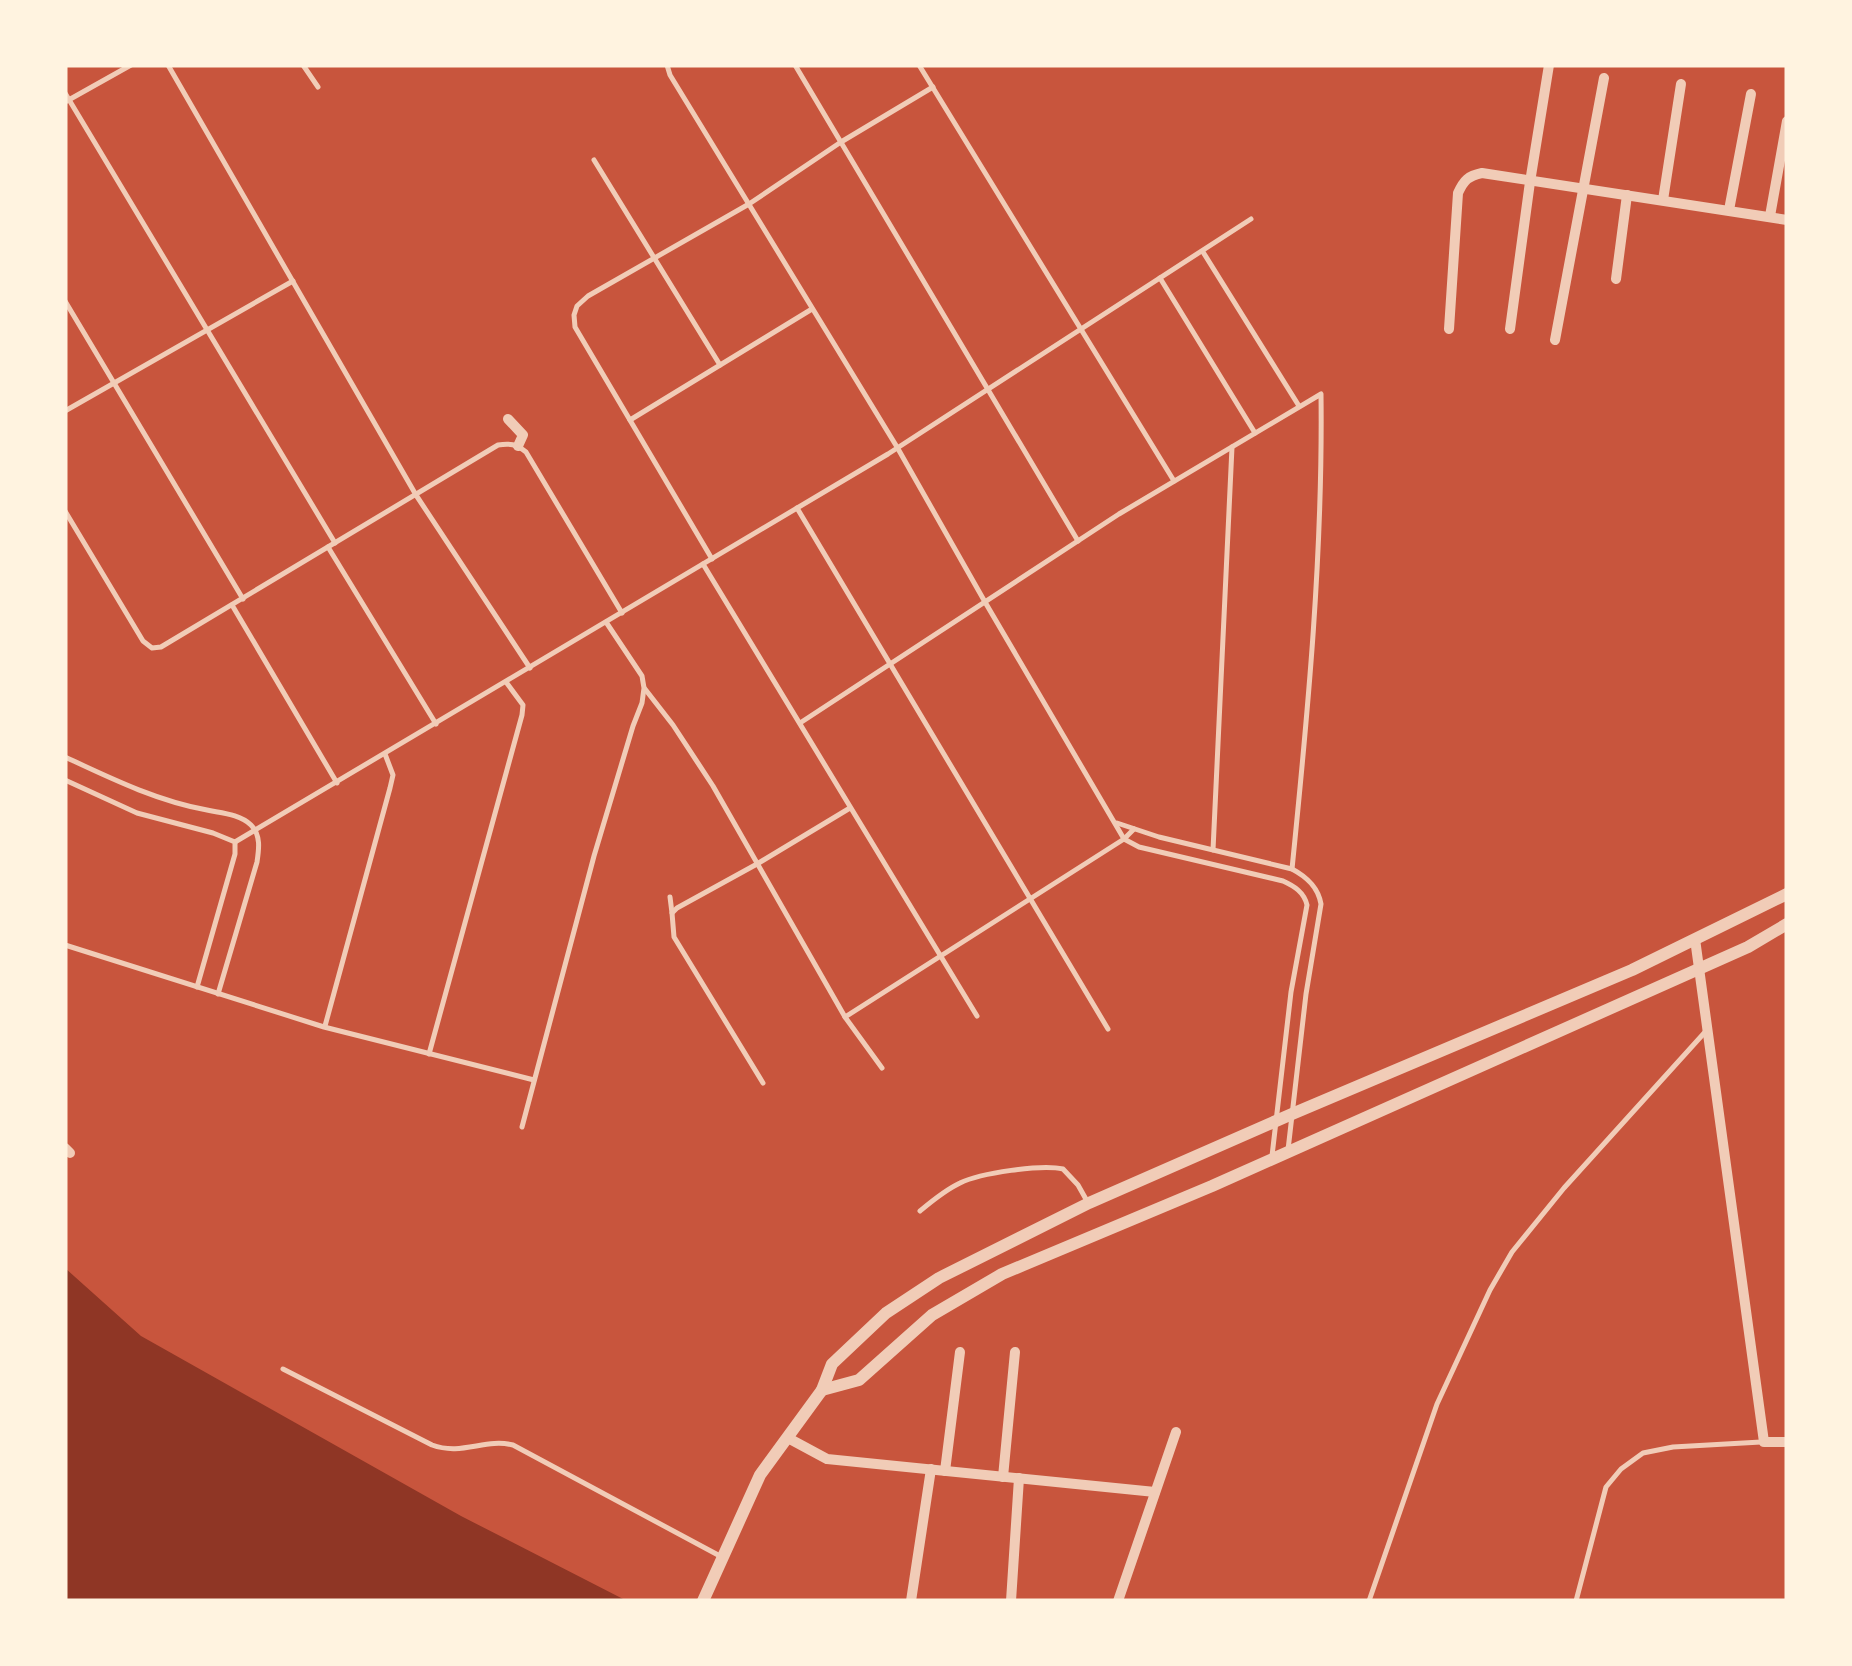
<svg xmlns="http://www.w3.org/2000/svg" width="1852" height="1666" viewBox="0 0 1852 1666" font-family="'Exo 2',sans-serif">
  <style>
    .water { fill: #8f3625 }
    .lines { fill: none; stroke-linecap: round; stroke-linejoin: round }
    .service { stroke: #f1ccb7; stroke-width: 5 }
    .minor { stroke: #f1ccb7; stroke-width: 10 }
    .tertiary { stroke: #f1ccb7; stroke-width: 12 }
  </style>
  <rect width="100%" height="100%" fill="#c8553d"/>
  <path class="water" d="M 65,1268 L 141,1336 L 461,1516 L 627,1601 L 65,1601 Z"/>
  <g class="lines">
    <g class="service">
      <path d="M 168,65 L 416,495 L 530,668"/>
      <path d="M 303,65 L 318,87"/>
      <path d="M 667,65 L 670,75 L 897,447 L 985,602 L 1124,839 L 1139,847 L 1283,881 C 1294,886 1304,892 1307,905 L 1291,992 L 1272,1156"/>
      <path d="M 795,65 L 1078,541"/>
      <path d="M 919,65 L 1174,481"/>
      <path d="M 65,93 L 335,543"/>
      <path d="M 65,102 L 131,65"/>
      <path d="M 594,160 L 720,365"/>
      <path d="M 1203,252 L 1299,406"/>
      <path d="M 1160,278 L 1255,433"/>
      <path d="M 65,301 L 243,599"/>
      <path d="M 65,411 L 293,281"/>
      <path d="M 630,420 L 812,309"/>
      <path d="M 797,508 L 1108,1029"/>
      <path d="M 65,511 L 143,641 L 152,648 L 161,647 L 498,445 C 510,443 516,444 526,452 L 622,613"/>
      <path d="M 328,547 L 436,724"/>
      <path d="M 712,559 L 575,327 L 574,315 L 577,306 L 588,296 L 749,204 L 841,142 L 933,87"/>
      <path d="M 703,564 L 977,1016"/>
      <path d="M 232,605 L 337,783"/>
      <path d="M 645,689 L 673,725 L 713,786 L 845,1017 L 882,1068"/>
      <path d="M 800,723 L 1119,514 L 1321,394 C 1323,552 1308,711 1292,869"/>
      <path d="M 65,757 C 110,778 157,801 207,810 C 221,813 240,814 251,825 C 261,835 259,849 257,862 L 218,994"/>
      <path d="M 65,780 L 137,813 L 213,833 L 235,842 L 235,854 L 197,987"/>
      <path d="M 1117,823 L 1159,837 L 1292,869 C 1307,877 1318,887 1321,904 L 1306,994 L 1288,1150"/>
      <path d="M 235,842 L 888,454 L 1251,219"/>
      <path d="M 1213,850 L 1232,447"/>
      <path d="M 670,897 L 672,913"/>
      <path d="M 65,945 L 324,1027 L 534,1080"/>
      <path d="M 845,1017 L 1124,839 L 1134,829"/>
      <path d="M 325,1026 L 390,788 L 393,775 L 385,754"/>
      <path d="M 429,1054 L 522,715 L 523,705 L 506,682"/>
      <path d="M 763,1083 L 674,937 L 672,913 L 677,908 L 757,864 L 850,808"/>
      <path d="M 522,1127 L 594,856 L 633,726 L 642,703 L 644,688 L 642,676 L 606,622"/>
      <path d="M 920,1211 C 932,1201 945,1190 960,1183 C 980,1173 1042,1164 1063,1169 L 1078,1185 L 1087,1201"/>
      <path d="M 283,1369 L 432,1445 C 462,1456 485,1438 513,1445 L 720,1556"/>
      <path d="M 1369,1601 L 1437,1404 L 1490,1290 L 1512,1252 L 1564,1188 L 1706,1031"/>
      <path d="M 1576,1601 L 1606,1487 L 1621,1469 L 1643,1453 L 1673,1447 L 1761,1442"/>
    </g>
    <g class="minor">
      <path d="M 1663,200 L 1681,84"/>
      <path d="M 1729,210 L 1751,94"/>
      <path d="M 1770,216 L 1787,121"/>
      <path d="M 1616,279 L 1627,195"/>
      <path d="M 1449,329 L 1458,193 C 1464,180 1468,176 1482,173 L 1787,220"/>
      <path d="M 1510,329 L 1530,182 L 1549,65"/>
      <path d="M 1555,340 L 1604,78"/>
      <path d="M 508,419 L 523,435 L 518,446"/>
      <path d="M 1695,939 L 1764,1442 L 1787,1442"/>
      <path d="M 65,1148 L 70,1153"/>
      <path d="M 788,1438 L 827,1459 L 1155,1492"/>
      <path d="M 945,1471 L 960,1352"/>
      <path d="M 1003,1477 L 1015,1352"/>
      <path d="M 911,1601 L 931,1469"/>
      <path d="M 1011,1601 L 1019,1478"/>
      <path d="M 1118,1601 L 1176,1432"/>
    </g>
    <g class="tertiary">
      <path d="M 822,1390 L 859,1380 L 932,1315 L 1002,1274 L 1212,1186 L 1748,947 L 1787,924"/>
      <path d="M 703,1601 L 760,1475 L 822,1390 L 832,1364 L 886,1313 L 939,1278 L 1089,1203 L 1292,1114 L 1632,970 L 1787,894"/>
    </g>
  </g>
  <rect width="1852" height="1666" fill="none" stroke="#fff3e0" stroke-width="135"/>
</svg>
